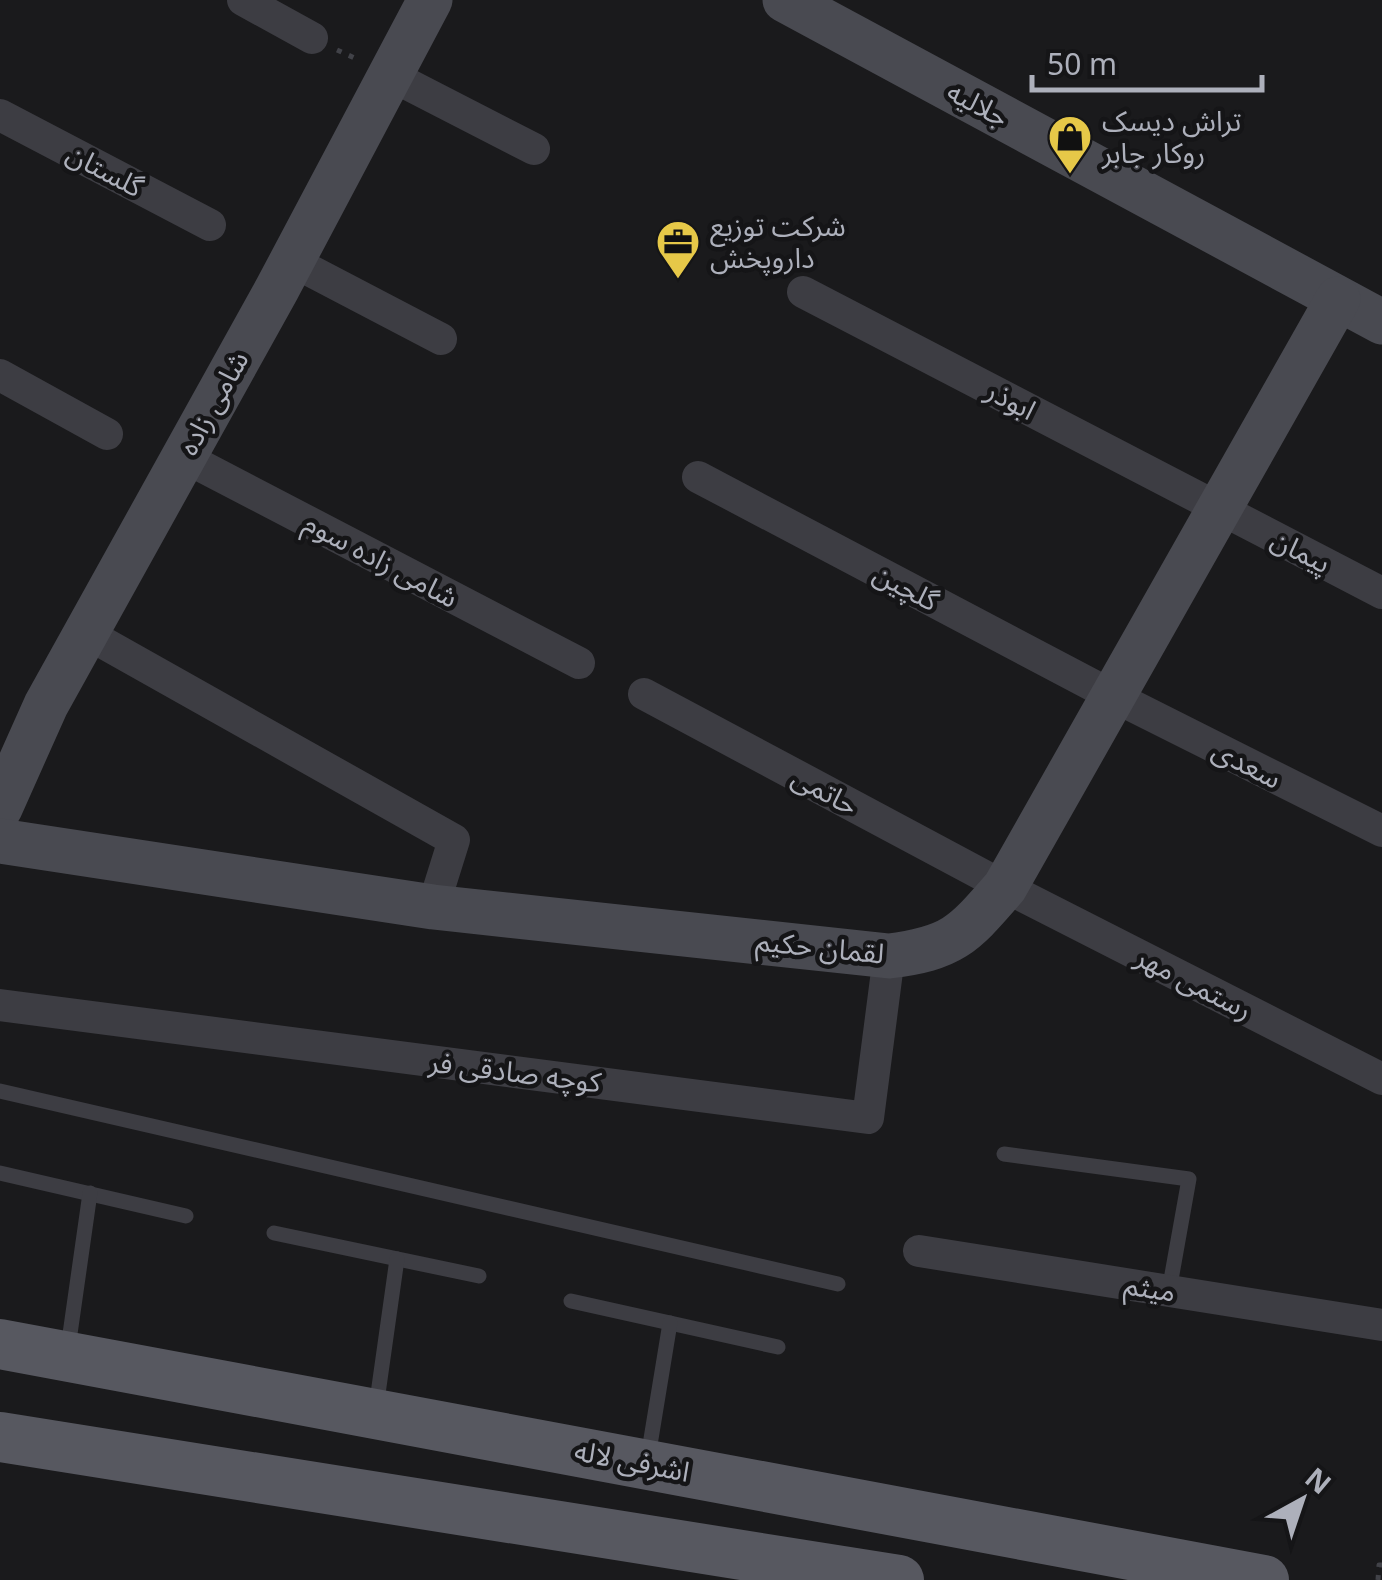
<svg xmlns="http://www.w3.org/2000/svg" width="1382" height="1580" viewBox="0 0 1382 1580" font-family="'Noto Sans','Noto Sans Arabic',sans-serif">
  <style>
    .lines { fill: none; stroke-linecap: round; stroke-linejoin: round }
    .path { stroke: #414248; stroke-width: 5; stroke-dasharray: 5 8; stroke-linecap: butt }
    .lane { stroke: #3d3d43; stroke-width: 15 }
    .street { stroke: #3d3d43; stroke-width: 32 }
    .secondary { stroke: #494a51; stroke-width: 45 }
    .primary { stroke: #575860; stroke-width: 50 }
    .labels { text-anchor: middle; stroke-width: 9; stroke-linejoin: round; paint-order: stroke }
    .street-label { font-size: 28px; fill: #adb0bb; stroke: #151517 }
    .poi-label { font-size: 28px; fill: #adb0bb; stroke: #151517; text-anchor: start }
  </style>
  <rect width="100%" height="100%" fill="#1a1a1c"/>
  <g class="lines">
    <g class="path">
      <path d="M 337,50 L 359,60"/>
      <path d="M 1378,1580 L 1379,1565 L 1382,1565"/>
    </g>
    <g class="lane">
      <path d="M 0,1091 L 838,1284"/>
      <path d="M 1004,1154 L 1189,1179 L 1169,1291"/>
      <path d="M 0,1173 L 186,1216"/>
      <path d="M 274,1233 L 479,1276"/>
      <path d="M 571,1301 L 778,1347"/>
      <path d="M 68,1348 L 90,1193"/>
      <path d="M 376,1408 L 397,1259"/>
      <path d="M 648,1457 L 670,1323"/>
    </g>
    <g class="street">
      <path d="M 243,0 L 312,38"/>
      <path d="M 390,75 L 534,149"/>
      <path d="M 0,115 L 210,225"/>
      <path d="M 292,261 L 441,339"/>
      <path d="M 803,292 L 1382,593"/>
      <path d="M 0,375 L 107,434"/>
      <path d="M 184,457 L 579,663"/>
      <path d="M 698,477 L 1113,696 L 1382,831"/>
      <path d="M 86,633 L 454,840 L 433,907"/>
      <path d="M 644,694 L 1005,887 L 1382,1079"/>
      <path d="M 0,1005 L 868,1118 L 889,956"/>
      <path d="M 919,1251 L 1382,1325"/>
    </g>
    <g class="secondary">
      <path d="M 785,0 L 1382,322"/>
      <path d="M 0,808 L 46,705 L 277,289 L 430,0"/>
      <path d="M 0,841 L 433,907 L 889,956 C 954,948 964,934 1005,887 L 1338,299"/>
    </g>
    <g class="primary">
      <path d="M 0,1344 L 1264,1580"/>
      <path d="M 0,1437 L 899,1580"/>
    </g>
  </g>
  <defs>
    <symbol id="shop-pin" viewBox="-11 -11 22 30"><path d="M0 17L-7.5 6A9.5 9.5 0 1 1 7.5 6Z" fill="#e6c848" stroke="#151517"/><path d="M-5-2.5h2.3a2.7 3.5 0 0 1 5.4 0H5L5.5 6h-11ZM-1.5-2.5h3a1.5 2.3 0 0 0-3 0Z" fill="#111"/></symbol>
    <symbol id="office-pin" viewBox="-11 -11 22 30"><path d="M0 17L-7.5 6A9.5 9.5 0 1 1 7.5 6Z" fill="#e6c848" stroke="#151517"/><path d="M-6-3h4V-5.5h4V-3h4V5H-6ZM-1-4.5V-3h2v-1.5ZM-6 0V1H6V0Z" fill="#111"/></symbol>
  </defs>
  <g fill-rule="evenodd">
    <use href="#shop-pin" x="1045" y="112" width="50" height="68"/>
    <use href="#office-pin" x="653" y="217" width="50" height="68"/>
  </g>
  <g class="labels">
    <g class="street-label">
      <text transform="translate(978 104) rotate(28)" y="10">جلالیه</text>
      <text transform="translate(105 170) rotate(28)" y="10">گلستان</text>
      <text transform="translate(1011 400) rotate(28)" y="10">ابوذر</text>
      <text transform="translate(213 403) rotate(-61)" y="10">شامی زاده</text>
      <text transform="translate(1301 551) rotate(27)" y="10">پیمان</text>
      <text transform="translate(381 560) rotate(28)" y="10">شامی زاده سوم</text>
      <text transform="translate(906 587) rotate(28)" y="10">گلچین</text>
      <text transform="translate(1247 764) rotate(27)" y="10">سعدی</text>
      <text transform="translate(825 791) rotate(28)" y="10">حاتمی</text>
      <text transform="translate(820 947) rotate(6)" y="10">لقمان حکیم</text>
      <text transform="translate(1194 983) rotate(27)" y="10">رستمی مهر</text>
      <text transform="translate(515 1072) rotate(7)" y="10">کوچه صادقی فر</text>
      <text transform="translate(1150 1288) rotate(9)" y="10">میثم</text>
      <text transform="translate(632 1461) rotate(11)" y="10">اشرفی لاله</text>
    </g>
    <g class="poi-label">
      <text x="1102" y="131">تراش دیسک<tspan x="1102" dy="32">روکار جابر</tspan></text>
      <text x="710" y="236">شرکت توزیع<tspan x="710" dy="32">داروپخش</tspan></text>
    </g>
  </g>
  <g transform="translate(1302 1500) rotate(40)" stroke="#151517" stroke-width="8" paint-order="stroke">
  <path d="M0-8L18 38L0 25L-18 38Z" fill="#adb0bb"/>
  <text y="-15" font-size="28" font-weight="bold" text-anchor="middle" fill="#adb0bb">N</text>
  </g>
  <path d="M1032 75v15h230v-15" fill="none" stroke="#adb0bb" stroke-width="5"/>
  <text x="1047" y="75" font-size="30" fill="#adb0bb" stroke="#151517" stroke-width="8" paint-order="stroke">50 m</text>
</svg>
